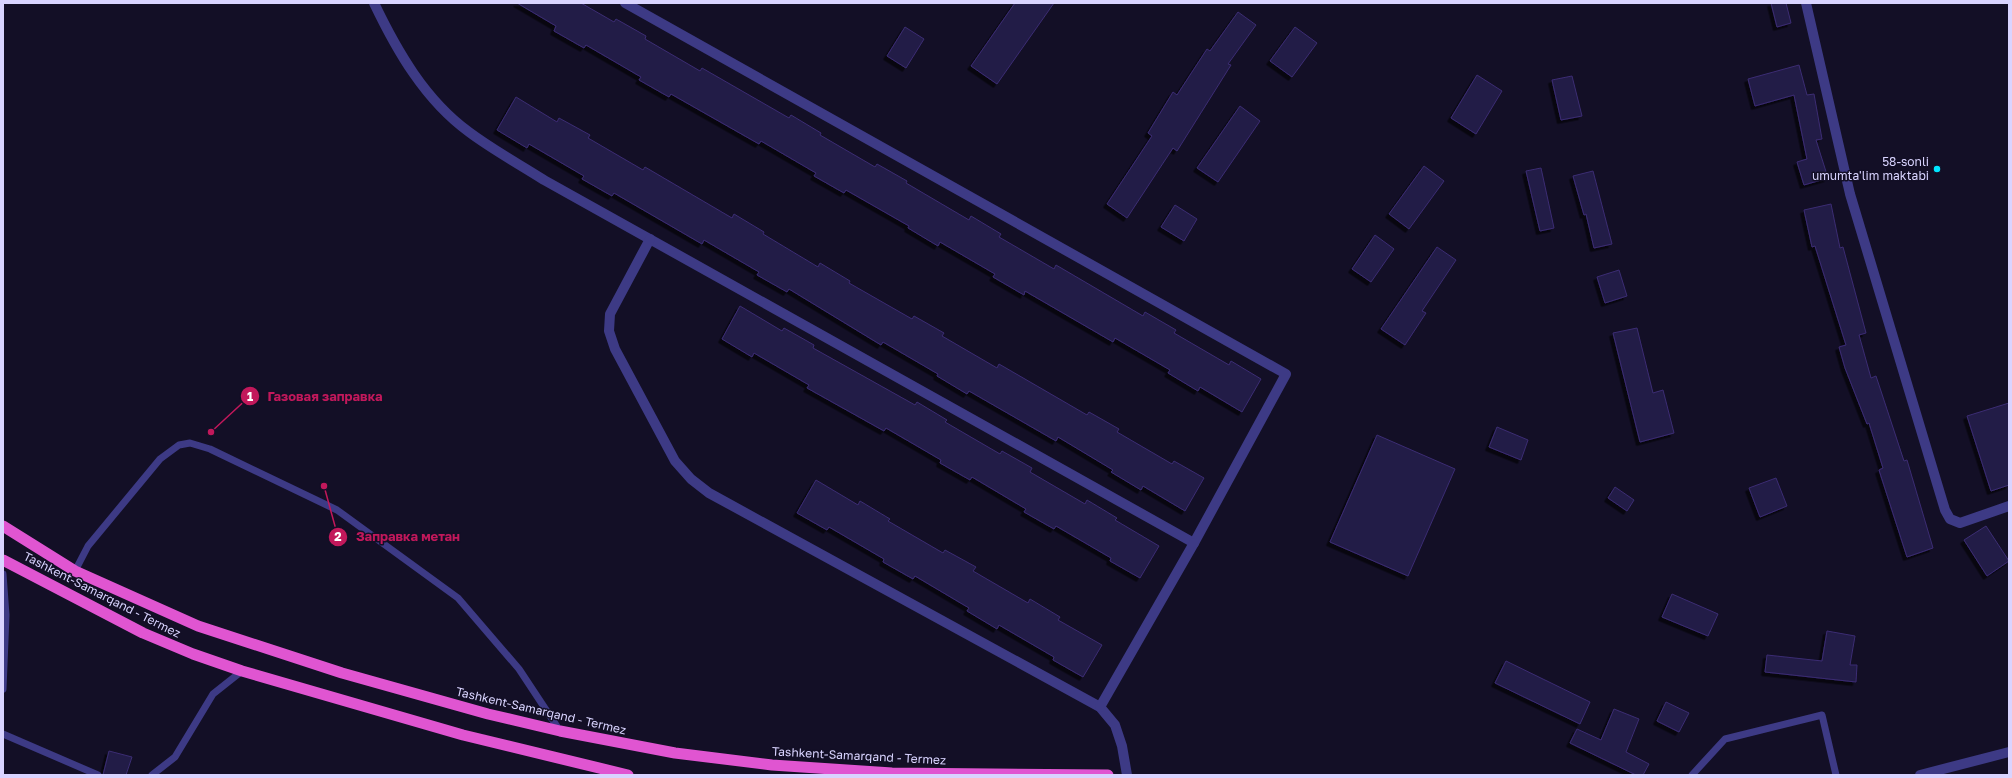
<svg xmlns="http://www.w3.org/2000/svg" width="2012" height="778" viewBox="0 0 2012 778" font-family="'Golos Text',sans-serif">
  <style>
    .building { fill: #241b47; stroke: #3b2d73; filter: url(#shadow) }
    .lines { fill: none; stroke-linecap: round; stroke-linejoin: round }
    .service { stroke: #3d3a85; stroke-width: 7 }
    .minor { stroke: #3d3a85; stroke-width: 10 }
    .trunk { stroke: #e055d1; stroke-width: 11 }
    .poi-dot { fill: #00e5ff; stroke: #130f26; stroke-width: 1.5 }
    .labels { text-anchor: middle; stroke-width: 3; stroke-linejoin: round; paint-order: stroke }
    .poi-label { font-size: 12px; fill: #d9d4ff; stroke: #130f26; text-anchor: end }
    .street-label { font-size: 12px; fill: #d9d4ff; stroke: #130f26 }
    .leader { fill: none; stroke: #c2185b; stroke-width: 1.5 }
    .callout-dot { fill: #c2185b; stroke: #130f26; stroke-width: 1.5 }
    .mark-label { font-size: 12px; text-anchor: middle; font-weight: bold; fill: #fff }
    .callout-label { font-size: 13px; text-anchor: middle; font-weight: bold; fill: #c2185b; stroke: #130f26; stroke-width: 3; stroke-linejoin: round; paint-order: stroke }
  </style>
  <defs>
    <filter id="shadow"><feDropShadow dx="-3.5" dy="3.5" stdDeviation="0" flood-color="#0009"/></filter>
  </defs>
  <rect width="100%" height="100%" fill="#130f26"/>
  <g class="building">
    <path d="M 517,3 L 581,3 L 614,22 L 616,19 L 646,36 L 645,39 L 700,71 L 702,68 L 789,118 L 791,115 L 821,133 L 820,135 L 875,167 L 877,164 L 907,181 L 906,183 L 969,220 L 971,216 L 1001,234 L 999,237 L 1054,269 L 1056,265 L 1143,316 L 1145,312 L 1176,330 L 1174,333 L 1229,365 L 1231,361 L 1261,379 L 1242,412 L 1200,387 L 1198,391 L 1168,373 L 1170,370 L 1115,338 L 1113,342 L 1025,291 L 1024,295 L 993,277 L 995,274 L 940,242 L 938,246 L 908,228 L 909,226 L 846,190 L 844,193 L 814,176 L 816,173 L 761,141 L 759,144 L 671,94 L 669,97 L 639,80 L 641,77 L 586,45 L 584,48 L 554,31 L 556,26 Z"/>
    <path d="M 1015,3 L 1054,3 L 997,84 L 971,66 Z"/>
    <path d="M 1771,3 L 1786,3 L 1791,23 L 1777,27 Z"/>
    <path d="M 1238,12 L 1256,25 L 1228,64 L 1231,65 L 1177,151 L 1173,148 L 1127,218 L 1107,204 L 1152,136 L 1148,133 L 1173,92 L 1177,95 L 1207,49 L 1210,51 Z"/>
    <path d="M 905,27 L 924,39 L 906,68 L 887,56 Z"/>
    <path d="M 1295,27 L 1317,43 L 1292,77 L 1270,61 Z"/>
    <path d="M 1799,65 L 1807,95 L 1814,94 L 1822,139 L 1816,140 L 1828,178 L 1804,185 L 1797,162 L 1807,159 L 1794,95 L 1755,106 L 1748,79 Z"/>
    <path d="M 1477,75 L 1502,91 L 1476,134 L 1451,118 Z"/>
    <path d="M 1572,76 L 1582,116 L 1561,120 L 1552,80 Z"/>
    <path d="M 516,97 L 557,122 L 559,118 L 590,135 L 588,138 L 643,170 L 645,167 L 732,218 L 734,214 L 764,232 L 763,234 L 818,267 L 820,263 L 850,281 L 849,283 L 912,319 L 914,316 L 944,333 L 942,336 L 997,368 L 999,364 L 1087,415 L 1089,412 L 1119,429 L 1117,432 L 1172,464 L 1174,461 L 1204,478 L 1185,511 L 1143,486 L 1141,490 L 1111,472 L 1113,470 L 1058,437 L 1056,441 L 969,391 L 967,394 L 937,376 L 938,374 L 883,342 L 881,345 L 789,289 L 787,292 L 757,275 L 759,272 L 704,240 L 702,244 L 614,193 L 612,196 L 582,179 L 584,176 L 529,144 L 527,148 L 497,130 Z"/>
    <path d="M 1240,106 L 1260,121 L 1218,182 L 1197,168 Z"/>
    <path d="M 1424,166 L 1444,181 L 1409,229 L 1389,214 Z"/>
    <path d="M 1541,168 L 1554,228 L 1540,231 L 1526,171 Z"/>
    <path d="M 1593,171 L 1612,244 L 1594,248 L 1586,214 L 1584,215 L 1573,176 Z"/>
    <path d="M 1831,204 L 1840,248 L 1843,247 L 1866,333 L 1859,335 L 1871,378 L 1876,376 L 1904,461 L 1907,460 L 1933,548 L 1907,557 L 1879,470 L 1883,468 L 1869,423 L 1867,424 L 1845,368 L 1839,347 L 1846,345 L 1815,246 L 1812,247 L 1804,210 Z"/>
    <path d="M 1175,205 L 1197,219 L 1184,241 L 1161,227 Z"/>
    <path d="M 1375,235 L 1394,249 L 1371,282 L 1352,269 Z"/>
    <path d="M 1437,247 L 1456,260 L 1422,311 L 1426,313 L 1405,345 L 1381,329 Z"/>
    <path d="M 1619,270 L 1627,296 L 1605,303 L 1597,277 Z"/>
    <path d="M 740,306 L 782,331 L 784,328 L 814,345 L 813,348 L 915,405 L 917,402 L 947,420 L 945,422 L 1000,454 L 1002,451 L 1032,468 L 1030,472 L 1085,504 L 1087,500 L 1117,518 L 1115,520 L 1159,546 L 1140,578 L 1110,561 L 1111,558 L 1056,526 L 1054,529 L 1024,512 L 1026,509 L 972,477 L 970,480 L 940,463 L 941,460 L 886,428 L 884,431 L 807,388 L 809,385 L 754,353 L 752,357 L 722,339 Z"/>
    <path d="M 1637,328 L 1653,393 L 1663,390 L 1674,433 L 1640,442 L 1613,333 Z"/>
    <path d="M 2009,403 L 2009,485 L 1991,491 L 1967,416 Z"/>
    <path d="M 1497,427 L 1528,440 L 1521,460 L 1489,447 Z"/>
    <path d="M 1377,435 L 1455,469 L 1408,576 L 1330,542 Z"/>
    <path d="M 1776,478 L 1787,506 L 1760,517 L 1749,488 Z"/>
    <path d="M 816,480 L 858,505 L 860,501 L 890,519 L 888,521 L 943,553 L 945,550 L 976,567 L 973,571 L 1028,603 L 1030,599 L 1060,617 L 1058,620 L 1102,645 L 1083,677 L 1053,660 L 1054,657 L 999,625 L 997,629 L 967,611 L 969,608 L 915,576 L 913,579 L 883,562 L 884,559 L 829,527 L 827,530 L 797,513 Z"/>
    <path d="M 1615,487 L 1634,500 L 1627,511 L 1608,498 Z"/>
    <path d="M 1986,526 L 2009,561 L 1987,576 L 1964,540 Z"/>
    <path d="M 1672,594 L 1718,614 L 1708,636 L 1662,617 Z"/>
    <path d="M 1827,631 L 1855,636 L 1850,665 L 1857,665 L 1856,682 L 1765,672 L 1767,655 L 1822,661 Z"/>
    <path d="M 1506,661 L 1590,702 L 1580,724 L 1495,683 Z"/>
    <path d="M 1666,702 L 1689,713 L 1679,732 L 1657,721 Z"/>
    <path d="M 1614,709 L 1639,719 L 1626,752 L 1649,764 L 1643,775 L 1636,775 L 1570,743 L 1577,729 L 1601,740 Z"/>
    <path d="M 109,751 L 132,757 L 126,775 L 103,775 Z"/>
  </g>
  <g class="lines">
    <g class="service">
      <path d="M 75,571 L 88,546 L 160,459 L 179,445 L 190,443 L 210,449 L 337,510 L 458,598 L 519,669 L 560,731"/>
      <path d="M 3,574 L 6,615 L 3,689"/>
      <path d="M 3,734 L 98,775"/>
      <path d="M 152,775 L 175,757 L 213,694 L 242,671"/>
      <path d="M 1692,775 L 1725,739 L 1822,715 L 1836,775"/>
    </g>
    <g class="minor">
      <path d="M 374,3 C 397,51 425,100 469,132 C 493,150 519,164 544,180 L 1194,543 L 1286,374 L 625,3"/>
      <path d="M 1806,3 L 1850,194 L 1945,510 L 1950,519 L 1960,523 L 2009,506"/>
      <path d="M 650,239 L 610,314 L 609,331 L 615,349 L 675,461 L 691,479 L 709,493 L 1100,707 L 1115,725 L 1122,746 L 1127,775"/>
      <path d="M 1100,707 L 1194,543"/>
      <path d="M 1920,775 L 2009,752"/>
    </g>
    <g class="trunk">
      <path d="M 3,526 L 75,571 L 198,626 L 342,673 L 488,714 L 560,731 L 675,753 L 772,765 L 892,773 L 1108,775"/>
      <path d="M 3,560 L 143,633 L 193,654 L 242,671 L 463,735 L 628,775"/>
    </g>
  </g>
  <circle class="poi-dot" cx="1937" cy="169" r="4"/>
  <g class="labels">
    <g class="poi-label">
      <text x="1929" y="166">58-sonli<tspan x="1929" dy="14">umumta'lim maktabi</tspan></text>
    </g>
    <g class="street-label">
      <text transform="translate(102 595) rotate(27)" y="4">Tashkent-Samarqand - Termez</text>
      <text transform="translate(541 711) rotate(13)" y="4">Tashkent-Samarqand - Termez</text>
      <text transform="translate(859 756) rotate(3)" y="4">Tashkent-Samarqand - Termez</text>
    </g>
  </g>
  <path class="leader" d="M211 432L250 396M324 486L338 537"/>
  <g class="callout-dot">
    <circle cx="211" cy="432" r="4"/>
    <circle cx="324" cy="486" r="4"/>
    <circle cx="250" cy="396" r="10"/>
    <circle cx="338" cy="537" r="10"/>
  </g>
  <g class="mark-label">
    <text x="250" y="401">1</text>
    <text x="338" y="541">2</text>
  </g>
  <g class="callout-label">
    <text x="325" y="401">Газовая заправка</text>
    <text x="408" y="541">Заправка метан</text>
  </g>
  <rect width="2012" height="778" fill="none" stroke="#d9d4ff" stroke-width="8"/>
</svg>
